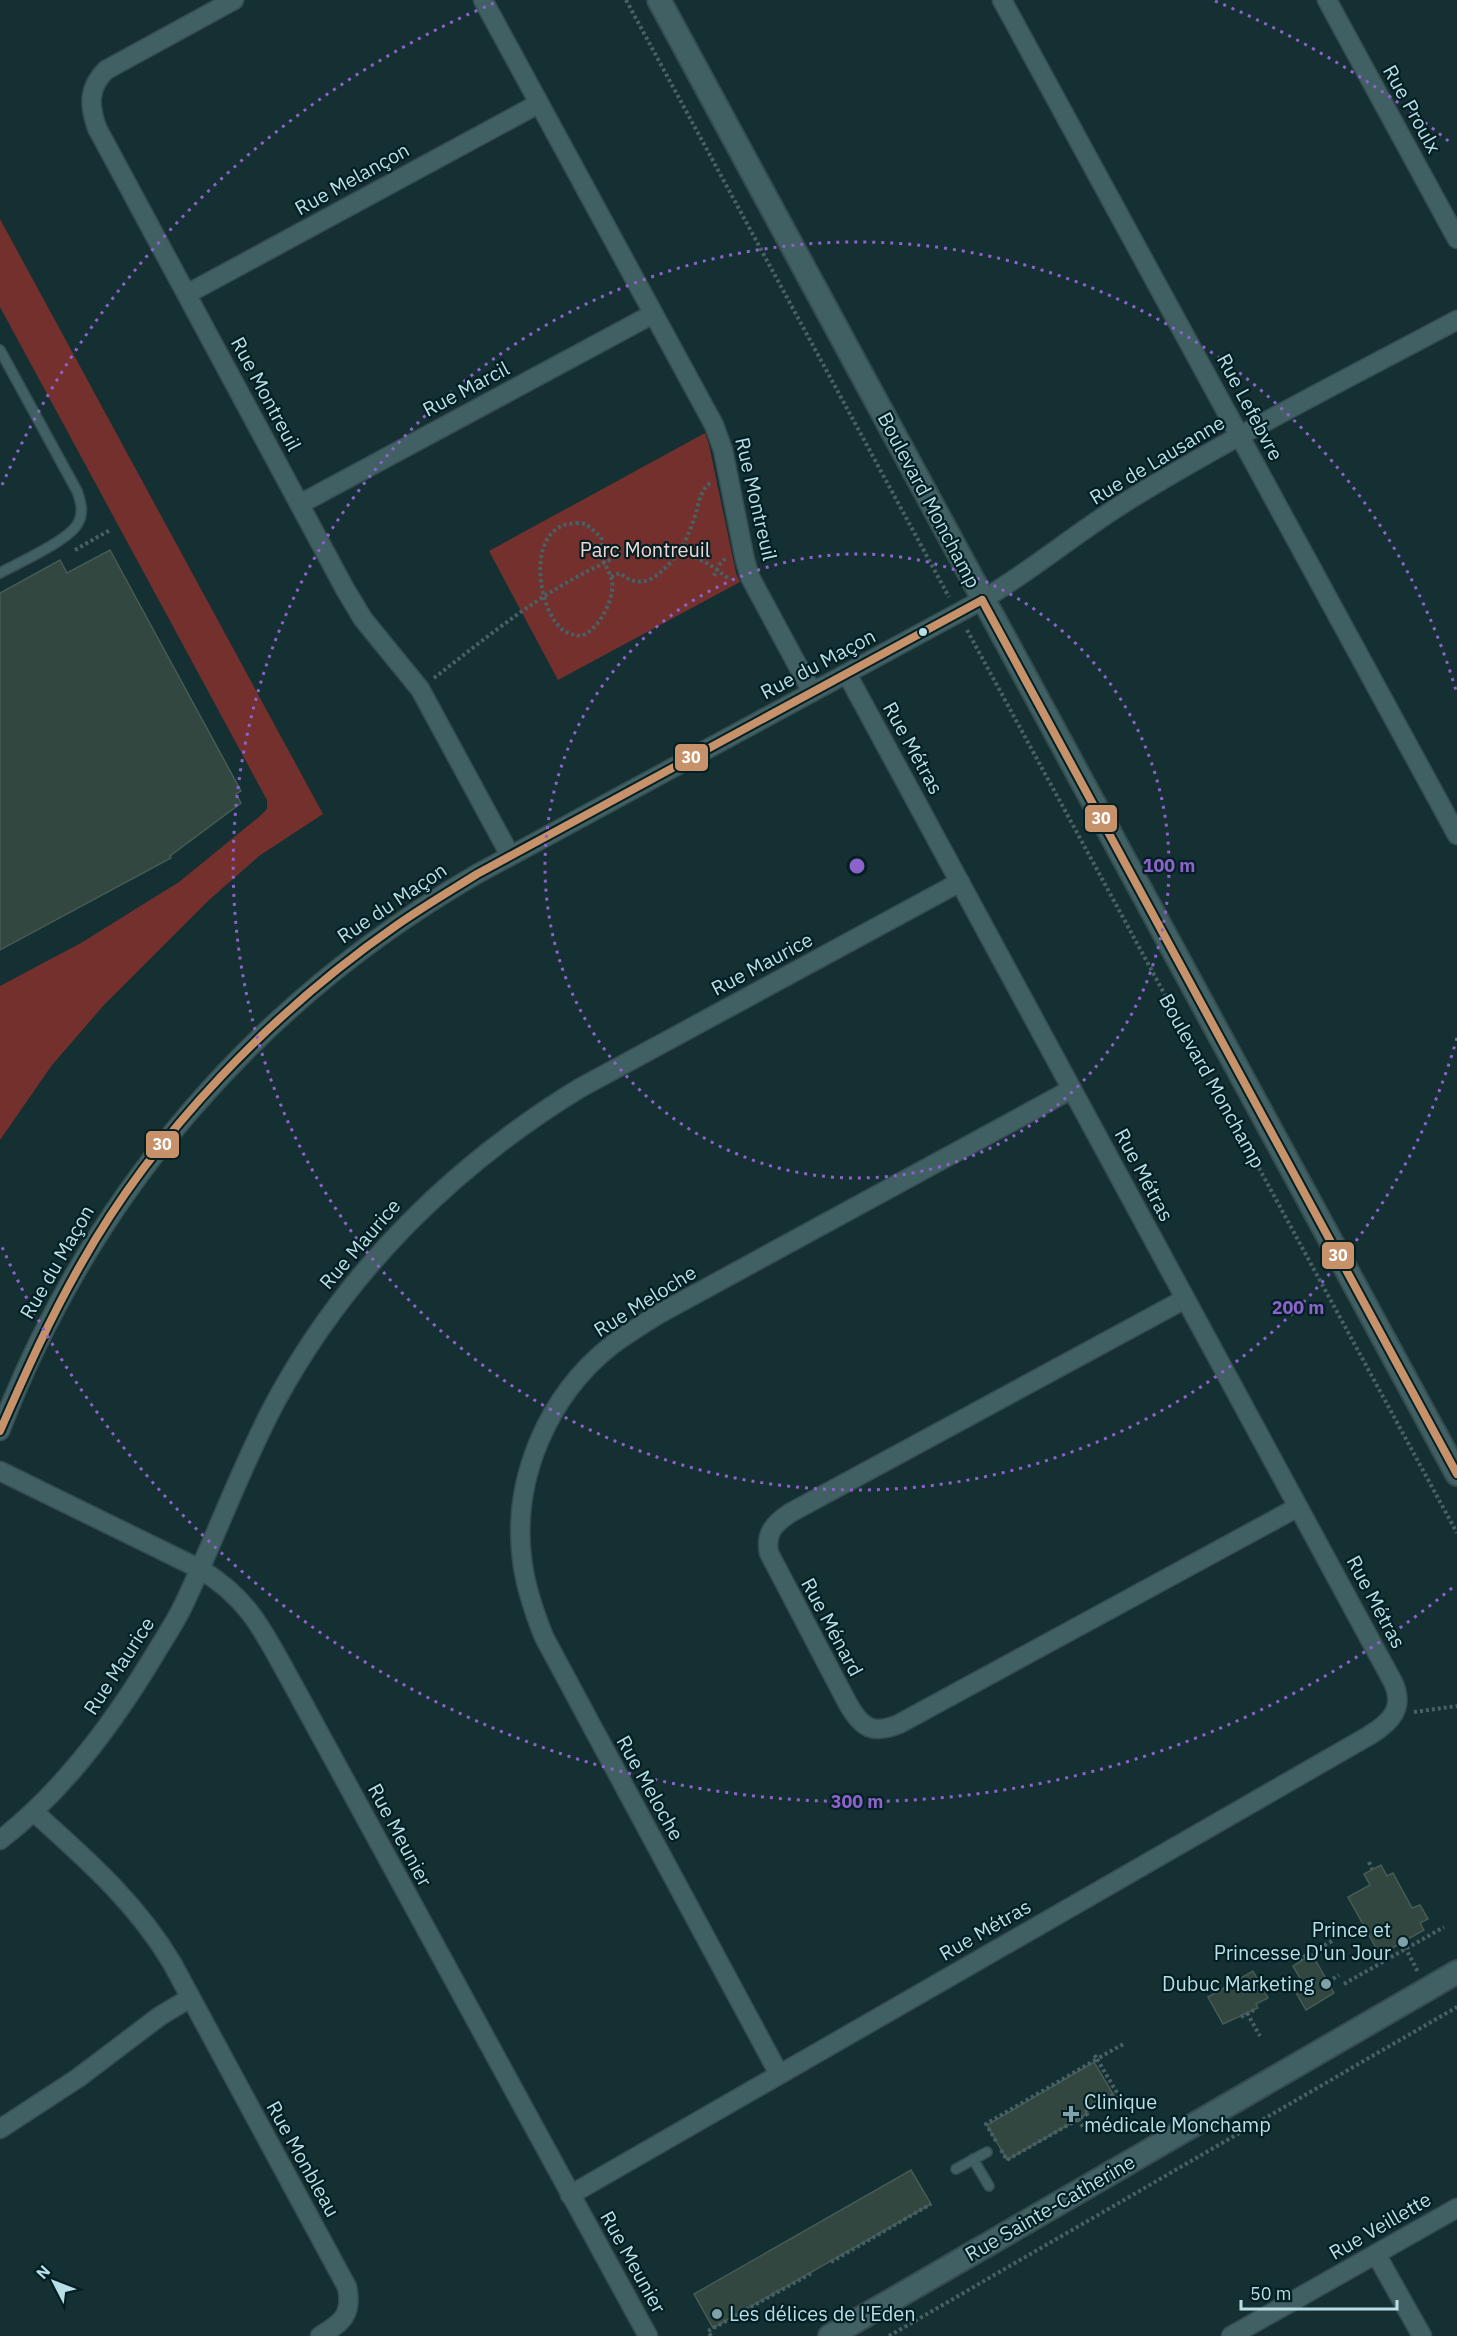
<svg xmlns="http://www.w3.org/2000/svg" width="1457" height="2336" viewBox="0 0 1457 2336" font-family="'IBM Plex Sans',sans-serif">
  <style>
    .green { fill: #74302c }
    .building { fill: #324740; stroke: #465b54; stroke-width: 1.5 }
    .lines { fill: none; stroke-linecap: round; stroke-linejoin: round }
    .service-casing { stroke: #354c4f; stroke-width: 12 }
    .minor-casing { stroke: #354c4f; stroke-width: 21 }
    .tertiary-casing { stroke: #354c4f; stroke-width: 26 }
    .path { stroke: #476164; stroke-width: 4; stroke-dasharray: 3 3; stroke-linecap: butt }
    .service { stroke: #406063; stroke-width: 9 }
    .minor { stroke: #406063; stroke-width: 18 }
    .tertiary { stroke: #406063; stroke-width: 22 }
    .bus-1-casing { stroke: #031f23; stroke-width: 12 }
    .bus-1 { stroke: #c7916a; stroke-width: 8 }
    .ring { fill: none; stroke: #8d62ca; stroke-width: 3; stroke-dasharray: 3 6 }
    .bus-dot { fill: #b7dfe5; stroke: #031f23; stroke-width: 2 }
    .poi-dot { fill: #7ea2a7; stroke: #031f23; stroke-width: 2 }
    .labels { text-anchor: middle; stroke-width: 4.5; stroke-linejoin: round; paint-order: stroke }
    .street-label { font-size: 20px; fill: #b7dfe5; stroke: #031f23 }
    .park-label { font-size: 20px; fill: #f1d5d2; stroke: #031f23 }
    .poi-label { font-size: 20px; fill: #b7dfe5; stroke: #031f23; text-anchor: end }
    .centre { fill: #8d62ca; stroke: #031f23; stroke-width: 3 }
    .ring-label { font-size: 18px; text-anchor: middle; font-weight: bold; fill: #8d62ca; stroke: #031f23; stroke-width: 4.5; stroke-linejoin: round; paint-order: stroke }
    .line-badge { stroke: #031f23; stroke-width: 2 }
    .badge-label { font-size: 16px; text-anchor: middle; font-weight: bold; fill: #fff }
  </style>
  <rect width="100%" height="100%" fill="#143033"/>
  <g class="green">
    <path d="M 0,219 L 323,814 L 259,856 L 209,900 L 104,1005 L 52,1065 L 0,1140 L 0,986 L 81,943 L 179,882 L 260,816 L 267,809 L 267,800 L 0,307 Z"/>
    <path d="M 705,433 L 709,445 L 736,573 L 740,582 L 558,680 L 489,551 Z"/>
  </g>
  <g class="building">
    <path d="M 110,550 L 241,791 L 236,794 L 241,803 L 170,856 L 171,858 L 0,950 L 0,593 L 60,560 L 67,573 Z"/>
    <path d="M 1381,1865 L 1387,1876 L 1393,1873 L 1412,1908 L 1420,1905 L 1428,1919 L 1420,1923 L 1424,1930 L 1380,1955 L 1348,1897 L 1370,1885 L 1364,1874 Z"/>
    <path d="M 1312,1954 L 1334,1993 L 1306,2010 L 1291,1984 L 1300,1978 L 1293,1966 Z"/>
    <path d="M 1253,1971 L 1268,1998 L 1256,2004 L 1258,2008 L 1223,2024 L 1208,1997 Z"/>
    <path d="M 1094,2062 L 1113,2094 L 1085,2111 L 1087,2114 L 1007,2160 L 987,2125 Z"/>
    <path d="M 911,2170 L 931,2204 L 713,2328 L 694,2294 Z"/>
  </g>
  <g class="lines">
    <defs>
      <g id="service">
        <path d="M 0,350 L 77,491 C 81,502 84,513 78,523 C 70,540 18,563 0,573"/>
        <path d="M 973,2159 L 989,2186"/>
        <path d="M 956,2169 L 987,2152"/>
      </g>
      <g id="minor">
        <path d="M 234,0 L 106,70 C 88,88 89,105 97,128 L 345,589 L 363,619 L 420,689 L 510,855"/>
        <path d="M 483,0 L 714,425 L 723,450 L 745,560 L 750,577 L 812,692"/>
        <path d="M 1002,0 L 1457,835"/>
        <path d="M 1327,0 L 1457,239"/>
        <path d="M 187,294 L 538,104"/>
        <path d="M 300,504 L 653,314"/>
        <path d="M 1185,1299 L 790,1513 C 774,1524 765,1533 769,1553 L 848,1704 C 862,1728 872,1735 899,1724 L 1298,1507"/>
        <path d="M 0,1431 C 91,1194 257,1001 477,874 L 982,600 C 1036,568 1083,527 1137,495 C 1241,432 1350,377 1457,320"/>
        <path d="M 0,1471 L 200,1569 C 251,1600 264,1633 292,1683 L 648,2336"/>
        <path d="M 34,1812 C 85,1858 136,1902 172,1963 L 347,2287 C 353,2314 342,2323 320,2336"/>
        <path d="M 0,1840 C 64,1791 114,1722 155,1654 C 164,1639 174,1624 182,1608 C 215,1540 240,1468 276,1401 C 347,1270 454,1165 580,1088 L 960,882"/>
        <path d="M 779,2074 L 544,1637 C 534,1612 525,1586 522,1559 C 512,1479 548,1395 612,1345 C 626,1334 642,1325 657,1315 L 1072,1089"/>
        <path d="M 0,2129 L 78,2078 L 160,2016 L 190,1998"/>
        <path d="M 570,2195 L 1370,1735 C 1391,1722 1405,1708 1393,1682 L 847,674"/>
        <path d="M 1376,2254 L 1422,2336"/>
        <path d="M 1231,2336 L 1457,2208"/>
      </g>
      <g id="tertiary">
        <path d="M 659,0 L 1457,1474"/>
        <path d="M 830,2336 L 1457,1972"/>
      </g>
    </defs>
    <use href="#service" class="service-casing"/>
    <use href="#minor" class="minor-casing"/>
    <use href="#tertiary" class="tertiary-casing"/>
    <g class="path">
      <path d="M 626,0 L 949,597"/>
      <path d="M 576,523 L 586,524 L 601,537 C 603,543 600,549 601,555 C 604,564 610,572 612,581 C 615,599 598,631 581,636 C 574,635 568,634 563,630 C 539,611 529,545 558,528 C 563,524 570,524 576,523 Z"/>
      <path d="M 75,550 L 110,530"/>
      <path d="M 714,576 L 720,564 L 726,558"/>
      <path d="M 611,577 L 620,573 C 630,582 642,585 654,577 C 676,562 687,541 695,516 C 699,504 699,492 710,483"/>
      <path d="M 967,630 L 1457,1533"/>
      <path d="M 434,678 C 486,638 536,596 596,567 C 608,561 621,553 634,551 C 670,544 703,556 730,580"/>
      <path d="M 1414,1712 L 1457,1706"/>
      <path d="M 1369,1862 L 1372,1869"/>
      <path d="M 1405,1947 L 1418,1972"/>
      <path d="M 1301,1961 L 1300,1959 L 1332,1941"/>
      <path d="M 1328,1982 L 1339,1975"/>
      <path d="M 1344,1984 L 1444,1927"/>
      <path d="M 1247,2013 L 1260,2036"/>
      <path d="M 1241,2017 L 1254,2010"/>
      <path d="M 1123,2103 L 1097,2059 L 1125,2043"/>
      <path d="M 1078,2119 L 1083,2127"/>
      <path d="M 996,2141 L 986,2124 L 1097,2059 L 1093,2053"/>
      <path d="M 1001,2150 L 1007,2160 L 1087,2114 L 1085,2111 L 1116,2093"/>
      <path d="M 831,2262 L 931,2204"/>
      <path d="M 735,2316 L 812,2273"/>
      <path d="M 711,2336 L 708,2331 L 728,2320"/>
      <path d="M 889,2336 L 1457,2007"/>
    </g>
    <use href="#service" class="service"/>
    <use href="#minor" class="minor"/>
    <use href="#tertiary" class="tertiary"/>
    <defs>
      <g id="bus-1">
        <path d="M 982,600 L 1457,1474"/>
        <path d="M 0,1431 C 25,1374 50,1318 81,1264 C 155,1132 273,1011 397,925 C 423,907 450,891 477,874 L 982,600"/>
      </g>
    </defs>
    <use href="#bus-1" class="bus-1-casing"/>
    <use href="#bus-1" class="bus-1"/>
  </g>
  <g class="ring">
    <circle cx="857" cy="866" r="312"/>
    <path d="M1457 1038A624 624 0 1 1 1457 694"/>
    <path d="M1452 1588A936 936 0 0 1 2 1247M2 485A936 936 0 0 1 499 1M1215 1A936 936 0 0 1 1452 144"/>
  </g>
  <circle class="bus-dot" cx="923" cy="632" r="5"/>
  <g class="poi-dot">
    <circle cx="1403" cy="1942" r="6"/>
    <circle cx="1326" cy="1984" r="6"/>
    <path d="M1068 2105h6v6h6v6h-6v6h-6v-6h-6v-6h6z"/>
    <circle cx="717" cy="2314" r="6"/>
  </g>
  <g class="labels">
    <g class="street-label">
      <text transform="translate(1412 109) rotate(61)" y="7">Rue Proulx</text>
      <text transform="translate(352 179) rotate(-29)" y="7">Rue Melançon</text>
      <text transform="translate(466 389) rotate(-28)" y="7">Rue Marcil</text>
      <text transform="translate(266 394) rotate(62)" y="7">Rue Montreuil</text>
      <text transform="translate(1250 407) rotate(62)" y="7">Rue Lefebvre</text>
      <text transform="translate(1157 460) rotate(-31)" y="7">Rue de Lausanne</text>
      <text transform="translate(756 499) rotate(77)" y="7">Rue Montreuil</text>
      <text transform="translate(929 500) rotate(62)" y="7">Boulevard Monchamp</text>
      <text transform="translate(818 664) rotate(-28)" y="7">Rue du Maçon</text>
      <text transform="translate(913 748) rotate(61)" y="7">Rue Métras</text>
      <text transform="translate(392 903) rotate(-34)" y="7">Rue du Maçon</text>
      <text transform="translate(762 964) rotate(-28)" y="7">Rue Maurice</text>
      <text transform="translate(1212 1081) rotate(61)" y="7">Boulevard Monchamp</text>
      <text transform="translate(1144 1175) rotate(62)" y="7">Rue Métras</text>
      <text transform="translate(360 1244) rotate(-49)" y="7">Rue Maurice</text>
      <text transform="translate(57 1262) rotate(-60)" y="7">Rue du Maçon</text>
      <text transform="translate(645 1301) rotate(-32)" y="7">Rue Meloche</text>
      <text transform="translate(1376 1602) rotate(62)" y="7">Rue Métras</text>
      <text transform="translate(832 1627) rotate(62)" y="7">Rue Ménard</text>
      <text transform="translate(119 1666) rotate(-57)" y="7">Rue Maurice</text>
      <text transform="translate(650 1788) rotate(61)" y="7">Rue Meloche</text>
      <text transform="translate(400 1835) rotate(62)" y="7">Rue Meunier</text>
      <text transform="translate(985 1930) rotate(-30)" y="7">Rue Métras</text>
      <text transform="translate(303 2159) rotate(61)" y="7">Rue Monbleau</text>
      <text transform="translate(1050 2208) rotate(-30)" y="7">Rue Sainte-Catherine</text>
      <text transform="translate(1380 2226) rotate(-30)" y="7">Rue Veillette</text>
      <text transform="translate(633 2262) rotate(61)" y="7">Rue Meunier</text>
    </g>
    <g class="park-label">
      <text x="645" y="557">Parc Montreuil</text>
    </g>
    <g class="poi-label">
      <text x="1391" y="1937">Prince et<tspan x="1391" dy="23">Princesse D'un Jour</tspan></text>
      <text x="1314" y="1991">Dubuc Marketing</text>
      <text x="1084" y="2109" text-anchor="start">Clinique<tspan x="1084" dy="23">médicale Monchamp</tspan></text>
      <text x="729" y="2321" text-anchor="start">Les délices de l'Eden</text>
    </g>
  </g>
  <circle cx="857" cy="866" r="9" class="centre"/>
  <g class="ring-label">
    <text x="1169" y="872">100 m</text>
    <text x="1298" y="1314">200 m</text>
    <text x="857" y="1808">300 m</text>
  </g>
  <g class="line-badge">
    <rect x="674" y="743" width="35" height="29" rx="6" fill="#c7916a"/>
    <rect x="1084" y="804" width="34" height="29" rx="6" fill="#c7916a"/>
    <rect x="145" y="1130" width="35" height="29" rx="6" fill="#c7916a"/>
    <rect x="1321" y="1241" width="34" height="29" rx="6" fill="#c7916a"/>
  </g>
  <g class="badge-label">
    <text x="691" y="763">30</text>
    <text x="1101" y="824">30</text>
    <text x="162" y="1150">30</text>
    <text x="1338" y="1261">30</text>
  </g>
  <g transform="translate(54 2282) rotate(312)" stroke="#031f23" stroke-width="4.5" paint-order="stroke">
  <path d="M0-4.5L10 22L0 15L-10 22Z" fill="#b7dfe5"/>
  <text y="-9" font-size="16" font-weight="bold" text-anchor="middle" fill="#b7dfe5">N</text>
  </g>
  <path d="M1241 2300v9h156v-9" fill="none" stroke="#b7dfe5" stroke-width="3"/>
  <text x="1250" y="2300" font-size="18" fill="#b7dfe5" stroke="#031f23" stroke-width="4.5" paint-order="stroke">50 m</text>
</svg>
